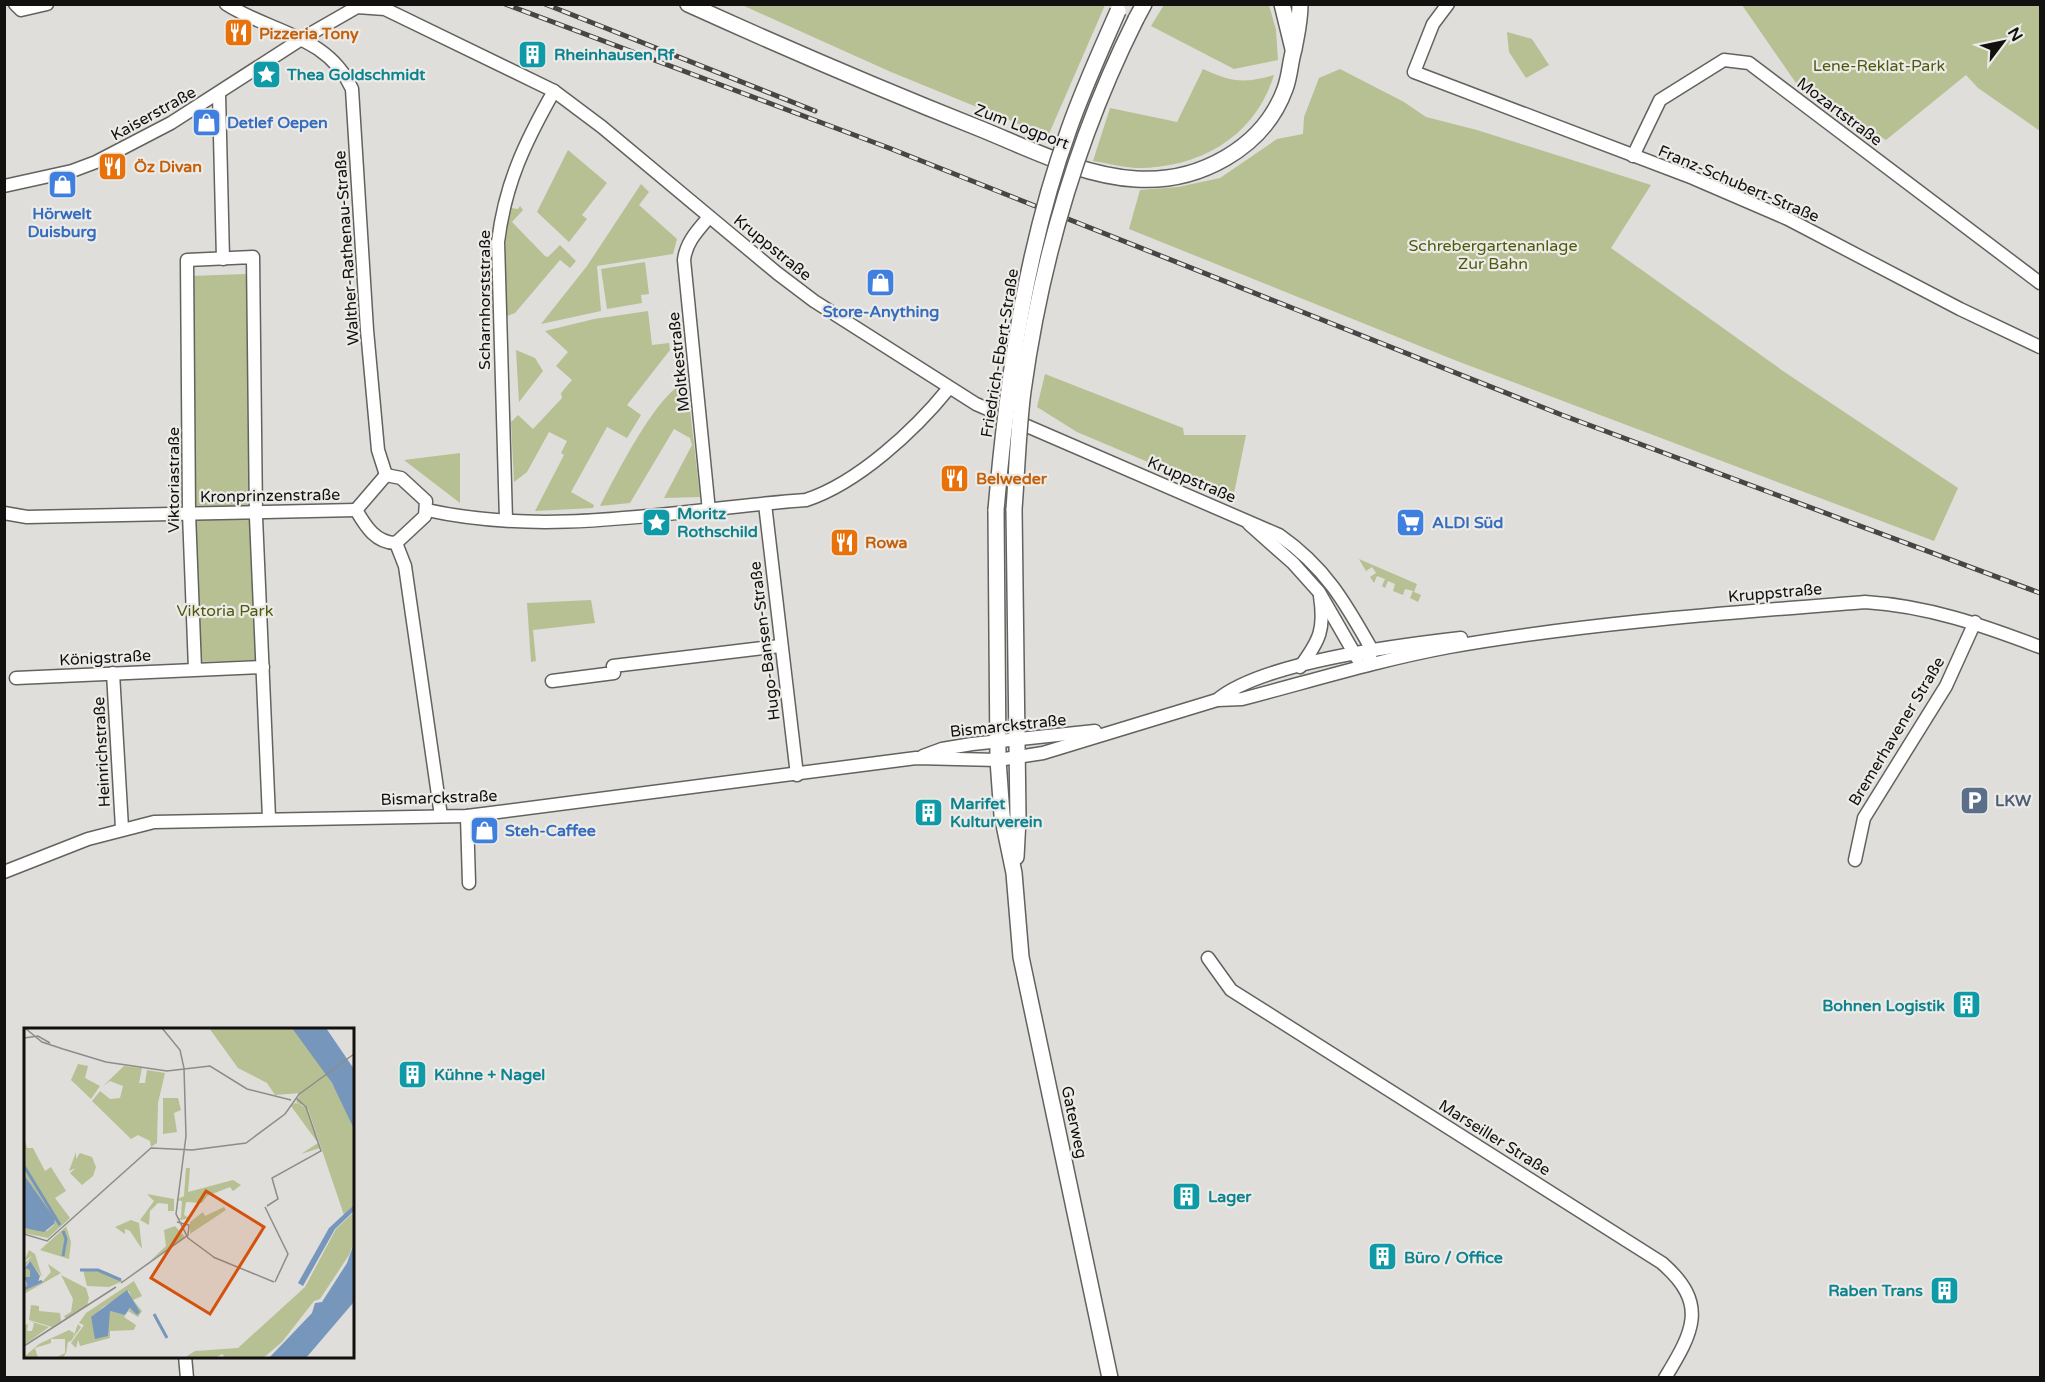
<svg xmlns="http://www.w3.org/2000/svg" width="2045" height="1382" viewBox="0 0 2045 1382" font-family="'Varela Round',sans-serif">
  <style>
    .green { fill: #b6c092 }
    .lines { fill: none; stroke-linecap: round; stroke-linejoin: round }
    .minor-casing { stroke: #63625f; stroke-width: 15 }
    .major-casing { stroke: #63625f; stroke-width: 18 }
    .minor { stroke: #fff; stroke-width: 12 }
    .major { stroke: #fff; stroke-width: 15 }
    .rail-casing { stroke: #474645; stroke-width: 5 }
    .rail { stroke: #ecebe8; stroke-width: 3; stroke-dasharray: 9; stroke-linecap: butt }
    .major-bridge-casing { stroke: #63625f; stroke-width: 18; stroke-linecap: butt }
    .major-bridge { stroke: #fff; stroke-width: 15 }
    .labels { text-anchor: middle; stroke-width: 4.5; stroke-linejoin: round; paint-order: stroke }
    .food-label { font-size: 16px; font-weight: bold; fill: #c56008; stroke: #ecebe8; text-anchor: start }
    .culture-label { font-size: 16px; font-weight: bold; fill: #0d838f; stroke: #ecebe8; text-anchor: start }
    .park-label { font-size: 16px; fill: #4f5a0d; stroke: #ecebe8 }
    .street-label { font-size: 16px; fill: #121110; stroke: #ecebe8 }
    .shop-label { font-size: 16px; font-weight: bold; fill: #366cbe; stroke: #ecebe8; text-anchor: start }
    .service-label { font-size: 16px; font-weight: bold; fill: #4e5e75; stroke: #ecebe8; text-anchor: start }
    .inset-river { fill: none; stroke: #7796bc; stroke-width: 3 }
    .inset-road { fill: none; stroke: #8d8c8a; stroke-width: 1.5 }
    .view { fill: #d3520c; fill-opacity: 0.15; stroke: #d3520c; stroke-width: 3 }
    .inset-edge { fill: none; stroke: #121110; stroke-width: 3 }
  </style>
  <rect width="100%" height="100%" fill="#dfdedb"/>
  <g class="green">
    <path d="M 742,5 L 1105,5 L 1048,136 L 891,72 Z"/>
    <path d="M 1164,5 L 1269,5 L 1276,30 L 1278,60 L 1234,69 L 1151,26 Z"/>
    <path d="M 1742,5 L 2040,5 L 2040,131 L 1978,88 L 1966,75 L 1886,140 L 1862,125 L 1858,128 L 1796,83 Z"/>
    <path d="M 1507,32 L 1532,39 L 1549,65 L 1526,78 L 1509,52 Z"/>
    <path d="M 1203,69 C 1232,82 1243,84 1274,75 C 1255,137 1199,169 1135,168 C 1121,167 1107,163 1093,161 L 1110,108 L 1177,122 Z"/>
    <path d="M 1340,69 L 1404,102 L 1426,117 L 1477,130 L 1651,185 L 1611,248 L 1783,371 L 1958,488 L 1934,541 L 1457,361 L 1129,229 L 1140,190 L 1178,187 L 1220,178 L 1277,139 L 1303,134 L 1304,117 L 1319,78 Z"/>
    <path d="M 568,150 L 607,183 L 582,215 L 587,219 L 569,242 L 537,212 Z"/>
    <path d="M 641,184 L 649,192 L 639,205 L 677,239 L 673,254 L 597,266 L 601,311 L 541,324 L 587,266 Z"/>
    <path d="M 520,206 L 523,210 L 512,222 L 545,256 L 548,257 L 560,245 L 576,261 L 570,268 L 560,260 L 515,313 L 507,316 C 506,280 502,243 511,208 L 518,209 Z"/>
    <path d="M 645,262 L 649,294 L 641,295 L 642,303 L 607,309 L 601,269 Z"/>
    <path d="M 246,274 L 256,660 L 197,662 L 190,276 Z"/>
    <path d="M 648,311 L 652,345 L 669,343 L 670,350 L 627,405 L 641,415 L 627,438 L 607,427 L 571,492 L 594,505 L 593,508 L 535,511 L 564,455 L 561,453 L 567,441 L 549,432 L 527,472 L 514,482 L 511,422 L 518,415 L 533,429 L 562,398 L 561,393 L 572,380 L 556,366 L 568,352 L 545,331 L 594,319 Z"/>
    <path d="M 516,350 L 535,358 L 543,371 L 519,402 Z"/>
    <path d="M 1045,374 L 1183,428 L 1184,435 L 1246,435 L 1233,498 L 1077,432 L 1037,407 Z"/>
    <path d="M 687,383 L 700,497 L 664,498 L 692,445 L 690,438 L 674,429 L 630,503 L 600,506 C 613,481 660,386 687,383 Z"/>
    <path d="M 460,453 L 460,503 L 404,460 Z"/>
    <path d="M 1359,559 L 1417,584 L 1414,592 L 1421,595 L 1418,602 L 1410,598 L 1413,591 L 1405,589 L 1403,595 L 1393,591 L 1395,584 L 1388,581 L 1385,588 L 1382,586 L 1385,579 L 1377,576 L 1374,583 L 1370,577 L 1376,573 L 1372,567 L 1366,571 Z"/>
    <path d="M 591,600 L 595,623 L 533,630 L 536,661 L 531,662 L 527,603 Z"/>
  </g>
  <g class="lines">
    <defs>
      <g id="minor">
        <path d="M 15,4 L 21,10 L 47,4"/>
        <path d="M 226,4 C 271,33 328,35 352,89 L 367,330 L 378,450 L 386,475"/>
        <path d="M 1448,4 L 1433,24 L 1414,72 L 1693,178 L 1788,219 L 1960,309 L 2040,347"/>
        <path d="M 219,94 L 223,259"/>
        <path d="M 1633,156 L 1660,100 L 1724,60 L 1749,63 L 2040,283"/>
        <path d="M 4,186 L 72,171 L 96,162 L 171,123 L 303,38 L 357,7 L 385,9 L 554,91 L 602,127 L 777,273 L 814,301 L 976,404 L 1279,535 C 1325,567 1345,602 1372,650 L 1367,665"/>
        <path d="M 765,504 L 797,775"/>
        <path d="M 356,510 C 366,527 376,543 396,543 L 425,516 L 426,501 L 401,478 L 386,475"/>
        <path d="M 356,510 L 386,475"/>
        <path d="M 427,510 C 552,538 680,509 806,500 C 858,483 915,430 949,388"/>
        <path d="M 709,511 L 684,260 C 686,242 698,230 709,217"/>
        <path d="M 4,513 L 27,517 L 356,510"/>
        <path d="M 506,520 L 498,242 C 505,184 525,142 554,91"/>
        <path d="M 1249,524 L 1293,563 L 1319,592 L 1357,658"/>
        <path d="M 396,543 L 405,566 L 441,816"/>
        <path d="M 1300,667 C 1320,640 1325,629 1320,596"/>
        <path d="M 195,669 L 189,513 L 187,260 L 253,257 L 256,517 L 269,818"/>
        <path d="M 113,673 L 122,828"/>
        <path d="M 16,678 L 263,667"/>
        <path d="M 552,681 L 614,673 L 613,666 L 780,646"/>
        <path d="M 1217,700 C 1262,662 1400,645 1461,638"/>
        <path d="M 923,756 L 942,749 L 972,744 L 1095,731"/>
        <path d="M 467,816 L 469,883"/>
        <path d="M 1855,860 L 1864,818 L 1946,686 L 1975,622"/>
        <path d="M 4,872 L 88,839 L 154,822 L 467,816 L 916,758 L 998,760 L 1043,753 L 1217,700 L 1242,699 C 1311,681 1379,660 1449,647 C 1587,623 1726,613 1865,602 C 1928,606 1982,625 2040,647"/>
        <path d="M 1208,958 L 1231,990 L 1662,1263 C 1709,1304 1693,1332 1665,1378"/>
        <path d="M 185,1356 L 187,1378"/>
      </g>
      <g id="major">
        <path d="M 688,4 C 785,48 883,90 981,129 C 1030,149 1083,176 1136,179 C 1198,183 1263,149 1285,89 C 1290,76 1290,62 1294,49 C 1297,33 1300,21 1300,4"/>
        <path d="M 1282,4 L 1293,49"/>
        <path d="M 1136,19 L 1144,4"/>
        <path d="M 1014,509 L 1018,819 L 1016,857"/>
        <path d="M 996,510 L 998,760 L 1002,815 L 1014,873 L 1021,957 L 1110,1378"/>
      </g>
    </defs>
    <use href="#minor" class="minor-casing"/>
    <use href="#major" class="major-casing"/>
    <use href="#minor" class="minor"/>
    <use href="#major" class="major"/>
    <defs>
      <g id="rail">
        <path d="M 505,4 L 889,148 L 1562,415 L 2040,593"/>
        <path d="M 545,4 L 815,111"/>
      </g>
    </defs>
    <use href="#rail" class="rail-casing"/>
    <use href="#rail" class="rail"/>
    <defs>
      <g id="major-bridge">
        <path d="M 1014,509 C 1017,470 1018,430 1023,391 C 1041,260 1077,137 1136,19"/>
        <path d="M 996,510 C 1007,382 1025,251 1069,129 C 1083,89 1101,50 1118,11"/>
      </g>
    </defs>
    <use href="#major-bridge" class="major-bridge-casing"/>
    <use href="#major-bridge" class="major-bridge"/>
  </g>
  <defs>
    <symbol id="restaurant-square" viewBox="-11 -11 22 22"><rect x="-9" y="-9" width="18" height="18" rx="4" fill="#e8710a" stroke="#ecebe8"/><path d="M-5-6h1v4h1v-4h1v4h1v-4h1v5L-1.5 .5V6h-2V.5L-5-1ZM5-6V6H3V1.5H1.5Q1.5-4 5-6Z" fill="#fff"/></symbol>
    <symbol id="building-square" viewBox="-11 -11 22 22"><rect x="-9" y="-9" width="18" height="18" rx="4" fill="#0f9aa8" stroke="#ecebe8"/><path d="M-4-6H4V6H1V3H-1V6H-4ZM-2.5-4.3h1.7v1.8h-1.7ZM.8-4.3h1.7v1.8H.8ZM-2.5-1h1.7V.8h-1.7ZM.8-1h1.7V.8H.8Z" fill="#fff"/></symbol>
    <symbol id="sight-square" viewBox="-11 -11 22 22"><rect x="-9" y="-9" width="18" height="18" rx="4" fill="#0f9aa8" stroke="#ecebe8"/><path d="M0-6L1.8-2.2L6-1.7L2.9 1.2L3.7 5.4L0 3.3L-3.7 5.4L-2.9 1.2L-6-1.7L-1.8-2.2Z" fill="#fff"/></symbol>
    <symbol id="shop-square" viewBox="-11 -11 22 22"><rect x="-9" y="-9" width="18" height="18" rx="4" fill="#3f7fe0" stroke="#ecebe8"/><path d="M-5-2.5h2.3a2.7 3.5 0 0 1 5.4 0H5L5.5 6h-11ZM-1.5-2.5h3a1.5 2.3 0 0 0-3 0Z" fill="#fff"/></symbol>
    <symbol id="supermarket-square" viewBox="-11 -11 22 22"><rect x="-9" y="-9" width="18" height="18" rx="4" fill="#3f7fe0" stroke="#ecebe8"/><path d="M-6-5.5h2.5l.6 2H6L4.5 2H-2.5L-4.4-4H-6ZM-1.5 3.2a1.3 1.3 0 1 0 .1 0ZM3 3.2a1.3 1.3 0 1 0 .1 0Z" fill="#fff"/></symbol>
    <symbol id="parking-square" viewBox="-11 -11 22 22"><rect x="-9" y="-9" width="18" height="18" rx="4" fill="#5c6f8a" stroke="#ecebe8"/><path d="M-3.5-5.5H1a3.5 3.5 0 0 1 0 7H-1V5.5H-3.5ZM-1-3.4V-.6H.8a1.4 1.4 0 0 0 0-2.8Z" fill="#fff"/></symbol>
  </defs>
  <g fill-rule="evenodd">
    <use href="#restaurant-square" x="222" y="16" width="33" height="33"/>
    <use href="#building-square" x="516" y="38" width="33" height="33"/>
    <use href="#sight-square" x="250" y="58" width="33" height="33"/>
    <use href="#shop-square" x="190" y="106" width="33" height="33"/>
    <use href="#restaurant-square" x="96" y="150" width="33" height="33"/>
    <use href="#shop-square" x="46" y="168" width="33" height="33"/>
    <use href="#shop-square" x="864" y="266" width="33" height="33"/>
    <use href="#restaurant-square" x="938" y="462" width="33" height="33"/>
    <use href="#sight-square" x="640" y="506" width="33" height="33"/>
    <use href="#supermarket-square" x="1394" y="506" width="33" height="33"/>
    <use href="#restaurant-square" x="828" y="526" width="33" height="33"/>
    <use href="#parking-square" x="1958" y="784" width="33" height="33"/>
    <use href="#building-square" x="912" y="796" width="33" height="33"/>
    <use href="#shop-square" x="468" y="814" width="33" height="33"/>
    <use href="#building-square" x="1950" y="988" width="33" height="33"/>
    <use href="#building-square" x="396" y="1058" width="33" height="33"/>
    <use href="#building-square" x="1170" y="1180" width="33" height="33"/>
    <use href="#building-square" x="1366" y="1240" width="33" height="33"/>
    <use href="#building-square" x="1928" y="1274" width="33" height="33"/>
  </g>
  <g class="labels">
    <g class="food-label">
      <text x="259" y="39">Pizzeria Tony</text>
      <text x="134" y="172">Öz Divan</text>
      <text x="976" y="484">Belweder</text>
      <text x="865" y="548">Rowa</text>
    </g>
    <g class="culture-label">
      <text x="554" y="60">Rheinhausen Rf</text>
      <text x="287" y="80">Thea Goldschmidt</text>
      <text x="677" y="519">Moritz<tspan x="677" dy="18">Rothschild</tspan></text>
      <text x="950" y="809">Marifet<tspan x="950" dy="18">Kulturverein</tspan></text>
      <text x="1945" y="1011" text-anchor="end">Bohnen Logistik</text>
      <text x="434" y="1080">Kühne + Nagel</text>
      <text x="1208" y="1202">Lager</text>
      <text x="1404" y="1263">Büro / Office</text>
      <text x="1923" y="1296" text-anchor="end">Raben Trans</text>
    </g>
    <g class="park-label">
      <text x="1879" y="71">Lene-Reklat-Park</text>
      <text x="1493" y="251">Schrebergartenanlage<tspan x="1493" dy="18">Zur Bahn</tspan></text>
      <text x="225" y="616">Viktoria Park</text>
    </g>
    <g class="street-label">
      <text transform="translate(1840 111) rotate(37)" y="6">Mozartstraße</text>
      <text transform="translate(153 113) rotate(-29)" y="6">Kaiserstraße</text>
      <text transform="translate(1022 126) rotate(21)" y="6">Zum Logport</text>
      <text transform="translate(1739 183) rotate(23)" y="6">Franz-Schubert-Straße</text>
      <text transform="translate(773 247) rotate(39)" y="6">Kruppstraße</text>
      <text transform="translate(346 248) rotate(-94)" y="6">Walther-Rathenau-Straße</text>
      <text transform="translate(484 300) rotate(-90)" y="6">Scharnhorststraße</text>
      <text transform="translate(999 353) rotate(-81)" y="6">Friedrich-Ebert-Straße</text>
      <text transform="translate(678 362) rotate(-96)" y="6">Moltkestraße</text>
      <text transform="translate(1192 479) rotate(23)" y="6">Kruppstraße</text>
      <text transform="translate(173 480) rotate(-90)" y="6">Viktoriastraße</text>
      <text transform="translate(270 495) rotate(-1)" y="6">Kronprinzenstraße</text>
      <text transform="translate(1775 592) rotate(-5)" y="6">Kruppstraße</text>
      <text transform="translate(764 641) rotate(-97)" y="6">Hugo-Bansen-Straße</text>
      <text transform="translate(105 657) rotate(-3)" y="6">Königstraße</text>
      <text transform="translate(1008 725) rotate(-6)" y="6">Bismarckstraße</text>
      <text transform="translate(1896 731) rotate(-59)" y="6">Bremerhavener Straße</text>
      <text transform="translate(101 752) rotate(-93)" y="6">Heinrichstraße</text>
      <text transform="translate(439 797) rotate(-2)" y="6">Bismarckstraße</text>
      <text transform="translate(1075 1122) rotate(78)" y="6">Gaterweg</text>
      <text transform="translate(1495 1137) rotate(32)" y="6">Marseiller Straße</text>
    </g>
    <g class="shop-label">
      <text x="227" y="128">Detlef Oepen</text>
      <text x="62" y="219" text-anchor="middle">Hörwelt<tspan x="62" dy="18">Duisburg</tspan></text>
      <text x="881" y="317" text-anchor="middle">Store-Anything</text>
      <text x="1432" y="528">ALDI Süd</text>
      <text x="505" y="836">Steh-Caffee</text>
    </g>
    <g class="service-label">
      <text x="1995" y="806">LKW</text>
    </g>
  </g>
  <g transform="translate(24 1028)">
    <rect width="330" height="330" fill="#dfdedb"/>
    <path d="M 185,0 L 269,0 L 287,22 L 319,73 L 330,101 L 330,177 L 320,187 L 284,81 L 272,74 L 277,65 L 251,67 L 243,55 L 214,40 ZM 54,36 L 64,38 L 61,50 L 76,58 L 67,71 L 47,52 ZM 100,38 L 118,40 L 115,55 L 121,55 L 123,42 L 141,45 L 134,75 L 133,115 L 127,119 L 126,113 L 114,107 L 107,111 L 68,73 L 76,63 L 86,71 L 96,70 L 99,58 L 86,53 L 79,58 ZM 139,70 L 154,70 L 157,82 L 150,85 L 153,104 L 139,106 ZM 271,75 L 280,77 L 285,86 L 296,120 L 277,126 L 294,115 L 267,78 ZM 0,108 L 3,120 L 9,120 L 21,143 L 27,139 L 42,163 L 31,170 L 46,190 L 24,210 L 0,205 L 0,200 L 23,203 L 30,197 L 0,147 ZM 52,124 L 52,131 L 56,125 L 68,129 L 72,139 L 69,148 L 58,157 L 46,145 L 52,140 L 45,143 ZM 162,140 L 166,140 L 164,164 L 209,152 L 217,157 L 209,163 L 206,159 L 183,168 L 178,175 L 162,174 L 160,187 L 165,190 L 157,192 L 153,190 L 157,190 L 158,173 L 152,172 L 160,168 ZM 123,166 L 150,171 L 150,183 L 144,183 L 144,176 L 134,175 L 126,183 L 125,197 L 116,192 L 130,173 ZM 200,179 L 202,182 L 166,206 L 166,194 L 179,184 L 181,188 ZM 330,184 L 330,214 L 325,227 L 296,271 L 290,273 L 258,314 L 239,330 L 202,330 L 198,326 L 191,330 L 160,330 L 171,323 L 214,320 L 281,259 L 312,201 ZM 107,192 L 115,195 L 118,221 L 106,203 L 101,201 L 101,206 L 91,199 ZM 47,194 L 42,198 L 47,214 L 45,231 L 16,222 ZM 151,198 L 161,209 L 126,233 L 142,218 L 140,202 ZM 5,222 L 11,226 L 18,249 L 5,233 L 1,239 L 7,242 L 6,249 L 0,249 L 0,236 L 8,228 L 0,233 ZM 24,236 L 37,245 L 0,266 L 0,256 L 19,253 L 27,244 ZM 59,242 L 83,244 L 99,253 L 85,259 L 63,258 ZM 37,247 L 62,260 L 65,270 L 63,278 L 42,291 L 40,288 L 47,284 L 49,271 ZM 110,253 L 118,268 L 109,272 L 118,283 L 114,289 L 104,283 L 100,289 L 112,297 L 110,302 L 86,303 L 86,310 L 56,318 L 54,312 L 52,320 L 47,315 L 60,297 L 55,295 L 62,285 ZM 105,263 L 113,286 L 107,280 L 101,287 L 86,283 L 82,299 L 70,299 L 67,291 L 79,279 ZM 7,277 L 15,278 L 15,283 L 36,285 L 37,293 L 28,299 L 5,292 ZM 5,293 L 25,299 L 0,317 L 0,297 L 4,296 L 3,303 L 8,303 L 10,295 ZM 54,296 L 57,299 L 47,313 L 44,314 L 42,325 L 39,330 L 33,329 L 41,325 L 41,311 L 27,311 L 27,315 L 11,320 L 14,330 L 0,329 L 15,316 L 45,302 L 50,305 L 49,310 Z" fill="#b6c092" fill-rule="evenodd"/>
    <path d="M 268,0 L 302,0 L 330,41 L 330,101 L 308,55 ZM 0,147 L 31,191 L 30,196 L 20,204 L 0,200 ZM 330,177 L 330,183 L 311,201 L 279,258 L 274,255 L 305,200 ZM 330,215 L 329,275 L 282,330 L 245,330 L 288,285 L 291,275 L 298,274 L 323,235 ZM 6,233 L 16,248 L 14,254 L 4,259 L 0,249 L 6,249 L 6,242 L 1,240 ZM 103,262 L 116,284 L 113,287 L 106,280 L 101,287 L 86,283 L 84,308 L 71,311 L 67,289 Z" fill="#7796bc"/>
    <path class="inset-river" d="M 0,138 L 36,197M 39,228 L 42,211 L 39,203M 56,242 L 74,242 L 97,252M 0,261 L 18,253M 130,286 L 143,310"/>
    <path class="inset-road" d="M 1,0 L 18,14 L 39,21M 138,0 L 156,22 L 160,40 L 162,108 L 152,186 L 164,210 L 191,230M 0,10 L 14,8 L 26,15M 39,21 L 82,34 L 143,43 L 186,38 L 223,61 L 267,72M 274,67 L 330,26M 168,122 L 222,115 L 261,86 L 276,65M 243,178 L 254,171 L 248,150 L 297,123 L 282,79 L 272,70M 241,179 L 264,226 L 251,254M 0,206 L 23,213 L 127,120 L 169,122M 189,229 L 250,254M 97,255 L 164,207 L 165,197 L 153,194M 0,318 L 92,259"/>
    <path class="view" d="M 182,163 L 240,199 L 186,286 L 127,250 Z"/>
    <rect width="330" height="330" class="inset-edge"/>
  </g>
  <rect width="2045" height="1382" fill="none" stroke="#121110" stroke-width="12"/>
  <g transform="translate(2003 42) rotate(58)" stroke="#ecebe8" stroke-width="4.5" paint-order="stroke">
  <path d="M0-4.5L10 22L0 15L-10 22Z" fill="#121110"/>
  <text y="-9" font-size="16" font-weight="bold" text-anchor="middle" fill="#121110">N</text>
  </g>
</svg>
